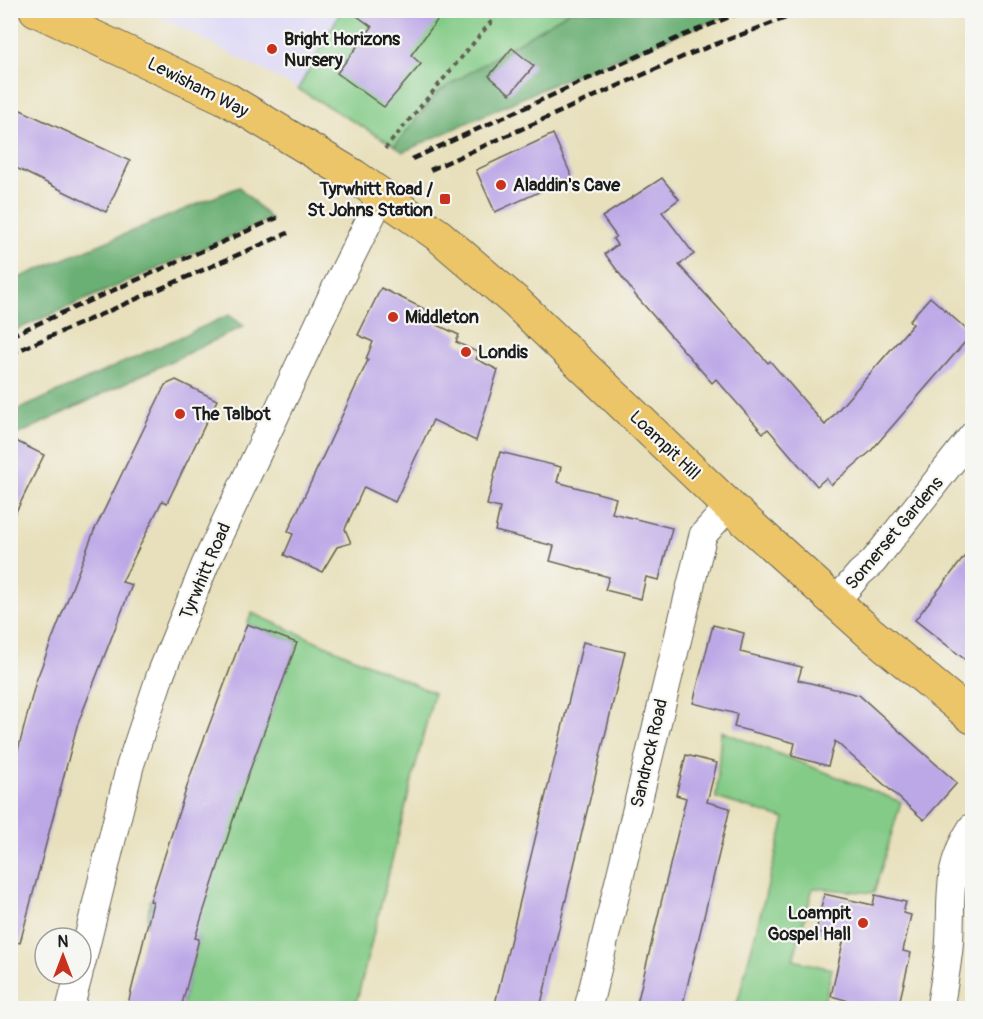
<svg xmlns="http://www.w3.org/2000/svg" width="983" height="1019" viewBox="0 0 983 1019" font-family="Pangolin,sans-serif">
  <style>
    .built { fill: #dcd6f6 }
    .green { fill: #83cb86; stroke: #507451; stroke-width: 1.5 }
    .forest { fill: #6aaf73; stroke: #436648; stroke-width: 1.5 }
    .building { fill: #bda8e7 }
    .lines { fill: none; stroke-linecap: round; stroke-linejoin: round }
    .minor-casing { stroke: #636154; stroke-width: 29 }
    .trunk-casing { stroke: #636154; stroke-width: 35 }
    .path { stroke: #636154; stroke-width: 4; stroke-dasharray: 4.5 4.5; stroke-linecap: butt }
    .minor { stroke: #fff; stroke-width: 27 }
    .trunk { stroke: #edc569; stroke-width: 33 }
    .rail { stroke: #1c1c1c; stroke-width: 4.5; stroke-dasharray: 9 4.5; stroke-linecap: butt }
    .poi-dot { fill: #c8321e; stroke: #f6f6f2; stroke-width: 2 }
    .labels { text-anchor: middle; stroke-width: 4.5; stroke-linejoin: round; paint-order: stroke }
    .poi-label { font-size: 18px; font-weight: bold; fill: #1c1c1c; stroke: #f6f6f2; text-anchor: start }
    .street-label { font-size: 18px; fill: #1c1c1c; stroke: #f6f6f2 }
  </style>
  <rect width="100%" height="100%" fill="#f6f6f2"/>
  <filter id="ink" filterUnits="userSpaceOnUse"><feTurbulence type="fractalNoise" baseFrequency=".0167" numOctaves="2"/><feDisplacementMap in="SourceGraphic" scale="12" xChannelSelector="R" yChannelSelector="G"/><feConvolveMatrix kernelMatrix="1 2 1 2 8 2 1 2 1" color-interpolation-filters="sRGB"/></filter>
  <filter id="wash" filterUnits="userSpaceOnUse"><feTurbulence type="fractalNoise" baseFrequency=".008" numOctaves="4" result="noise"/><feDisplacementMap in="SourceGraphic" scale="24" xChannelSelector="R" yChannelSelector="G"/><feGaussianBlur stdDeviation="1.35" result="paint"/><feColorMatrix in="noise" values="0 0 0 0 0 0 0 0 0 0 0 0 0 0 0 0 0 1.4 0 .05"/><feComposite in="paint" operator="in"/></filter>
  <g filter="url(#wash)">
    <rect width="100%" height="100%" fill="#e8e0bc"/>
    <path class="built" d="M 149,11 L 341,11 L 298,89 Z"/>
    <g class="green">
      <path d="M 341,11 L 570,11 L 438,92 L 395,146 L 298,89 Z"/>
      <path d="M 252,613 L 434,693 L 355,1008 L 181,1008 L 199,939 L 147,926 L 150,901 L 243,790 L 191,773 L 200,750 L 250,769 L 297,643 L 247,624 Z"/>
      <path d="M 721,731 L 901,802 L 874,893 L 813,888 L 793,960 L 832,969 L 823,1008 L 736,1008 L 785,819 L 716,798 Z"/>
    </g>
    <g class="forest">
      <path d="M 570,11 L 738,11 L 564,79 L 403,152 L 395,146 L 438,92 Z"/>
      <path d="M 239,187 L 271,219 L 11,332 L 11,281 Z"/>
      <path d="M 229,315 L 244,326 L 11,438 L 11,413 Z"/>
    </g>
    <g id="blocks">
      <g class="building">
        <path d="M 349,10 L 445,10 L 411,55 L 421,64 L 384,107 L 337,73 L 372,27 Z"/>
        <path d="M 512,48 L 534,66 L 510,94 L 489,76 Z"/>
        <path d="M 10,105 L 130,161 L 106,212 L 10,165 Z"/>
        <path d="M 553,134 L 572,177 L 495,212 L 476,170 Z"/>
        <path d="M 662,178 L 679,199 L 662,212 L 694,254 L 679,265 L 768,363 L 770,361 L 825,425 L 913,324 L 909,321 L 930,297 L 972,334 L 870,452 L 831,485 L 826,478 L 817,486 L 768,429 L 763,433 L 716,379 L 712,383 L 636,296 L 605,254 L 617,245 L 613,239 L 616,236 L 602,217 Z"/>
        <path d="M 381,288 L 439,316 L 435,324 L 459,335 L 456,342 L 479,353 L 476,359 L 498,370 L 476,441 L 433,420 L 395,502 L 364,487 L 345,529 L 351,543 L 337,547 L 322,572 L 284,555 L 293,534 L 288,531 L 368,360 L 366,359 L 373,342 L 358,335 Z"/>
        <path d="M 176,380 L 217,400 L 167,503 L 162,501 L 122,582 L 132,585 L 77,726 L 20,943 L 10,941 L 10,781 L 36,681 L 94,531 L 165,385 Z"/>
        <path d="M 10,438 L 44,455 L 10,524 Z"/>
        <path d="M 500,452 L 561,467 L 557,482 L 616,498 L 612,513 L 672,528 L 659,580 L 646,577 L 641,599 L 605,590 L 609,577 L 550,561 L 554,546 L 495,531 L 500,508 L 487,505 Z"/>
        <path d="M 972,547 L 972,665 L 915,620 Z"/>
        <path d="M 247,624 L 297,643 L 245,783 L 195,938 L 199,939 L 181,1008 L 127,1008 L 153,902 L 150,901 L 192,771 Z"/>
        <path d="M 713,625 L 744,633 L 740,652 L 802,667 L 798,680 L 859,695 L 957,783 L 924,820 L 835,741 L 828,766 L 792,756 L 795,743 L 734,727 L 737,714 L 693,703 Z"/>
        <path d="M 583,642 L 625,652 L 540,1008 L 494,1008 Z"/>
        <path d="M 686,755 L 717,763 L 707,802 L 730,808 L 682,1008 L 636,1008 L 686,798 L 676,795 Z"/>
        <path d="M 824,894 L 873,905 L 875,895 L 906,902 L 903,913 L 911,915 L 903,951 L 911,953 L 898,1008 L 847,1008 L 849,1001 L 831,996 L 844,938 L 816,932 Z"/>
      </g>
    </g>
  </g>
  <g filter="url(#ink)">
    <use href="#blocks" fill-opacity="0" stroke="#636154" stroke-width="1.5"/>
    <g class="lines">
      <defs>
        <g id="minor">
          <path d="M 836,601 L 860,573 L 873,562 L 972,436"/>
          <path d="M 81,966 L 130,766 L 160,676 L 205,565 L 337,285 L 382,195"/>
          <path d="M 70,1008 L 79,974"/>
          <path d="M 588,1008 L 703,535 L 729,506"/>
          <path d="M 940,1008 C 943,989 947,968 949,948 C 953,902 944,869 972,827"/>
        </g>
        <path id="trunk" d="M 36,10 L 225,98 L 354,176 L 438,235 L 517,303 L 729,506 L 869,632 L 972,717"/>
      </defs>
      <use href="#minor" class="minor-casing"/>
      <use href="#trunk" class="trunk-casing"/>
      <path class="path" d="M 385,149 L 501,10"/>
      <use href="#minor" class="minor"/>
      <use href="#trunk" class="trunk"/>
      <g class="rail">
        <path d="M 412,159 L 682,36 L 747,10"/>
        <path d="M 430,170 L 687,55 L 807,10"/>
        <path d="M 10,336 L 281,216"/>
        <path d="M 10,354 L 288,233"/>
      </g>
    </g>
  </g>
  <g class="poi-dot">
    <circle cx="272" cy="49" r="6"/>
    <circle cx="501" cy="185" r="6"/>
    <rect x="439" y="193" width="12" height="12" rx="3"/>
    <circle cx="393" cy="317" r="6"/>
    <circle cx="466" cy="352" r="6"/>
    <circle cx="180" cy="414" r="6"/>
    <circle cx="863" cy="923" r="6"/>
  </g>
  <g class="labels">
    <g class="poi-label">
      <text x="284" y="45">Bright Horizons<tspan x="284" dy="21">Nursery</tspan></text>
      <text x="513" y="191">Aladdin's Cave</text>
      <text x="433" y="195" text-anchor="end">Tyrwhitt Road /<tspan x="433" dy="21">St Johns Station</tspan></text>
      <text x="405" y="323">Middleton</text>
      <text x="478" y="358">Londis</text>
      <text x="192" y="420">The Talbot</text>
      <text x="851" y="919" text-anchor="end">Loampit<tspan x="851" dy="21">Gospel Hall</tspan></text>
    </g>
    <g class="street-label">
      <text transform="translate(198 87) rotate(27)" y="6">Lewisham Way</text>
      <text transform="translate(665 445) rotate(44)" y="6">Loampit Hill</text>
      <text transform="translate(894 533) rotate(-50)" y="6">Somerset Gardens</text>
      <text transform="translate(205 571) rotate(-67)" y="6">Tyrwhitt Road</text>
      <text transform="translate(649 753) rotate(-77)" y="6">Sandrock Road</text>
    </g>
  </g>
  <rect width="983" height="1019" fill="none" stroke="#f6f6f2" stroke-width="36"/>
  <g transform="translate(63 956)"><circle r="28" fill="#f6f6f2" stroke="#9f9f9c" stroke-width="1.5"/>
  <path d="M0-4.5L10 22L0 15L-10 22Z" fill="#c8321e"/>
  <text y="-9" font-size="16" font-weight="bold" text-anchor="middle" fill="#1c1c1c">N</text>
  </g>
</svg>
